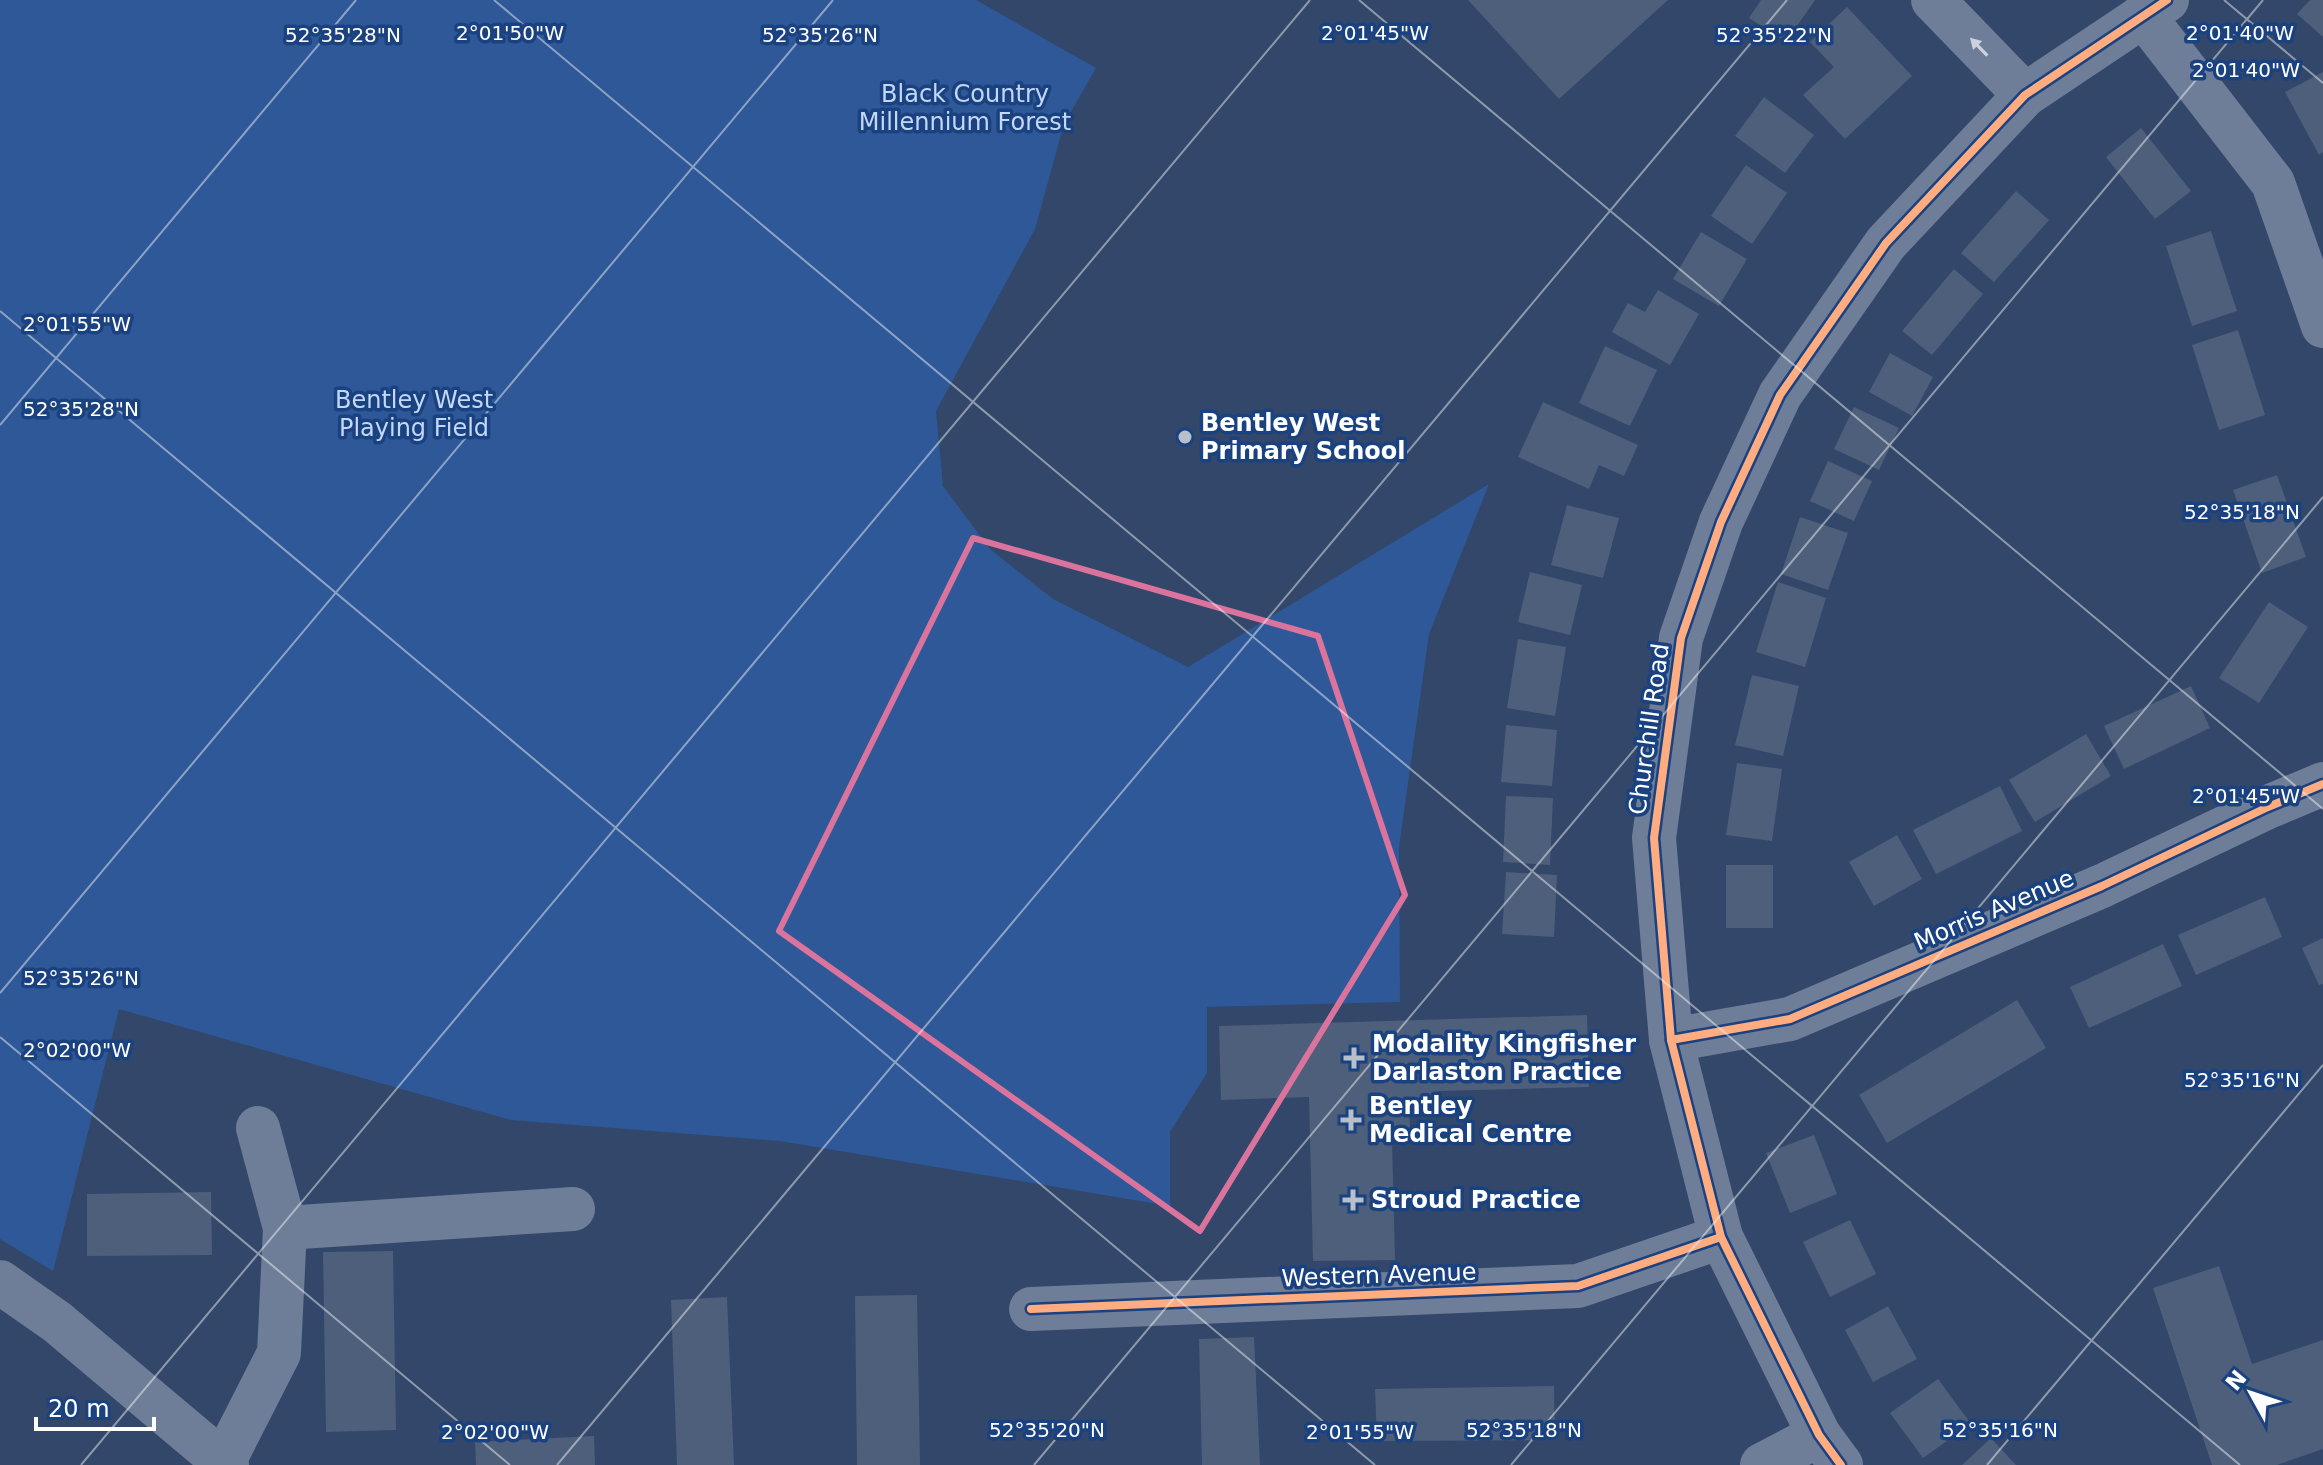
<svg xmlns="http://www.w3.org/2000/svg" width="2323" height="1465" viewBox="0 0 2323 1465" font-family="'DejaVu Sans',sans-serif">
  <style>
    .green { fill: #2f5898 }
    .building { fill: #4e5f7b }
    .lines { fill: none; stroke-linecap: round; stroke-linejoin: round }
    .minor { stroke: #6e7e98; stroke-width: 44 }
    .cycleway-casing { stroke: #1b4280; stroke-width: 13 }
    .cycleway { stroke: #ffac80; stroke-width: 8 }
    .oneway { fill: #ccd2db }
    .marked { fill: none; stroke: #da749d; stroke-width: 6; stroke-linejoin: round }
    .ticks { fill: none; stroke: #fff; stroke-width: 2; stroke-opacity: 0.45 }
    .poi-dot { fill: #b7bfca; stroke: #1b4280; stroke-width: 3 }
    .labels { text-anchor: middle; stroke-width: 7; stroke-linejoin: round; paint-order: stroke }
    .park-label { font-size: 24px; fill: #c3d8f7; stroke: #1b4280 }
    .poi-label { font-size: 24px; font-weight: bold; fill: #fff; stroke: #1b4280; text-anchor: start }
    .street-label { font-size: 24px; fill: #fff; stroke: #1b4280 }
    .ticks-label { font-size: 20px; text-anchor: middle; fill: #fff; stroke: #1b4280; stroke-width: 7; stroke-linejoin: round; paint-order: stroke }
  </style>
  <rect width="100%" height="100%" fill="#324769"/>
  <path class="green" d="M 0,0 L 976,0 L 1096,68 L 1064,124 L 1035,229 L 936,411 L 943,486 L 990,549 L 1053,599 L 1188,667 L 1489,484 L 1429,634 L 1399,847 L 1400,1002 L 1207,1007 L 1207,1073 L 1170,1132 L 1170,1206 L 780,1141 L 511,1120 L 119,1009 L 53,1271 L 0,1239 Z"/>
  <g class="building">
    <path d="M 1468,0 L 1668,0 L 1559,99 Z"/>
    <path d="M 1761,0 L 1815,0 L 1786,42 L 1749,18 Z"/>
    <path d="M 2310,0 L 2323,0 L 2323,37 L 2297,14 Z"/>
    <path d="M 1847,7 L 1912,76 L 1845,139 L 1803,95 L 1834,67 L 1810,42 Z"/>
    <path d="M 2323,72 L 2323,152 L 2319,155 L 2285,92 Z"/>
    <path d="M 1764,97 L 1814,135 L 1785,173 L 1735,136 Z"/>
    <path d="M 2141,128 L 2191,191 L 2155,219 L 2106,157 Z"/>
    <path d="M 1746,165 L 1787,193 L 1752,244 L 1711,216 Z"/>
    <path d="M 2016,191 L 2049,220 L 1994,282 L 1961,253 Z"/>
    <path d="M 2211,231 L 2237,311 L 2192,326 L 2166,246 Z"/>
    <path d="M 1701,232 L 1747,259 L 1719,306 L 1673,279 Z"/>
    <path d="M 1954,269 L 1983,294 L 1932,355 L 1902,331 Z"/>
    <path d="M 1658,290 L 1699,314 L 1670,365 L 1612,332 L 1628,303 L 1645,312 Z"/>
    <path d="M 2238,330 L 2265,415 L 2219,430 L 2192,345 Z"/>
    <path d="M 1605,346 L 1657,370 L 1630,426 L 1579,403 Z"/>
    <path d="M 1890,353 L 1933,377 L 1912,416 L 1869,392 Z"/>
    <path d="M 1543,402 L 1638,445 L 1624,476 L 1599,465 L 1589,489 L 1518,457 Z"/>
    <path d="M 1854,407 L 1899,428 L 1879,470 L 1834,449 Z"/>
    <path d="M 1828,461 L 1872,481 L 1854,521 L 1810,501 Z"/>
    <path d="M 2277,475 L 2306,557 L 2262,573 L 2233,490 Z"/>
    <path d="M 1567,505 L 1619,518 L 1603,578 L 1551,565 Z"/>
    <path d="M 1800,517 L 1848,533 L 1828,590 L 1781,574 Z"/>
    <path d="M 1530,572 L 1582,585 L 1570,635 L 1518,622 Z"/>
    <path d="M 1778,582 L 1826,598 L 1805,667 L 1756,652 Z"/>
    <path d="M 2269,602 L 2308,627 L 2259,703 L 2219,678 Z"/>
    <path d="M 1518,639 L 1566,647 L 1555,716 L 1507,708 Z"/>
    <path d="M 1752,675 L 1799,686 L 1783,756 L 1735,745 Z"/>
    <path d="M 2191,686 L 2210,728 L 2124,769 L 2104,726 Z"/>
    <path d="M 1506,725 L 1557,730 L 1552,786 L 1501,782 Z"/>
    <path d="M 2086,734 L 2111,776 L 2035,822 L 2009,780 Z"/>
    <path d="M 1737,763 L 1782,769 L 1772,841 L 1726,835 Z"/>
    <path d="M 2000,786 L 2022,831 L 1936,874 L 1913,830 Z"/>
    <path d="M 1506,796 L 1553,798 L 1550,865 L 1503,862 Z"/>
    <path d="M 1897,835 L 1922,879 L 1874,906 L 1849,862 Z"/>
    <rect x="1726" y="865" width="47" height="63"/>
    <path d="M 1506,872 L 1557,875 L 1554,937 L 1502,934 Z"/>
    <path d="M 2265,897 L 2282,937 L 2196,975 L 2178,935 Z"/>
    <path d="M 2323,938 L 2323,984 L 2319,985 L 2302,948 Z"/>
    <path d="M 2163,944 L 2182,986 L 2089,1028 L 2070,987 Z"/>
    <path d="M 2017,1000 L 2046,1048 L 1887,1143 L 1859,1095 Z"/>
    <path d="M 1587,1015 L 1589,1087 L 1439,1091 L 1440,1107 L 1409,1108 L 1410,1127 L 1403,1139 L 1392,1140 L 1395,1260 L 1313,1261 L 1309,1097 L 1221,1100 L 1219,1026 Z"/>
    <path d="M 1814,1135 L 1837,1194 L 1790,1213 L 1766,1153 Z"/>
    <path d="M 211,1192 L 212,1255 L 87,1256 L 87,1194 Z"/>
    <path d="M 1850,1220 L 1876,1274 L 1830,1297 L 1803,1242 Z"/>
    <path d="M 393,1251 L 396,1430 L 326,1432 L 323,1252 Z"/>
    <path d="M 2219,1266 L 2252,1364 L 2323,1340 L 2323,1449 L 2277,1465 L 2212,1465 L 2153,1288 Z"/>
    <path d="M 917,1295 L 920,1465 L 857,1465 L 855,1296 Z"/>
    <path d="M 727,1297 L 734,1465 L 677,1465 L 671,1300 Z"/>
    <path d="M 1888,1306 L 1917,1359 L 1873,1382 L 1845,1330 Z"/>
    <path d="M 1254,1337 L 1260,1465 L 1202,1465 L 1199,1339 Z"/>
    <path d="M 1938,1379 L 1971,1424 L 1923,1458 L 1890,1413 Z"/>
    <path d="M 1554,1386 L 1555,1440 L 1377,1441 L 1375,1389 Z"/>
    <path d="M 594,1436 L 595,1465 L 476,1465 L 475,1442 Z"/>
    <path d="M 1991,1438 L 2016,1465 L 1962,1465 Z"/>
  </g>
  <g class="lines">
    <g class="minor">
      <path d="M 1933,0 L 2025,95"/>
      <path d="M 2143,15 L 2273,183 L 2323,326"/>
      <path d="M 1671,1040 L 1790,1019 L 2102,886 L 2268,807 L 2323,784"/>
      <path d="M 285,1228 L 573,1209"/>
      <path d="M 0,1282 L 57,1322 L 227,1465"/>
      <path d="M 1031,1309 L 1578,1286 L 1721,1237"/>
      <path d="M 223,1463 L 279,1353 L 285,1228 L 258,1128"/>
      <path d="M 1762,1465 L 1819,1435"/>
      <path d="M 1841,1465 L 1819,1435 L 1721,1237 L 1671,1040 L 1654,838 L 1681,638 L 1721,522 L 1780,395 L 1886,243 L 2025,95 L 2167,0"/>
    </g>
    <defs>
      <g id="cycleway">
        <path d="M 1671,1040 L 1790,1019 L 2102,886 L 2268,807 L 2323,784"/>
        <path d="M 1031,1309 L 1578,1286 L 1721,1237"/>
        <path d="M 1841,1465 L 1819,1435 L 1721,1237 L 1671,1040 L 1654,838 L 1681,638 L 1721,522 L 1780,395 L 1886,243 L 2025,95 L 2167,0"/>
      </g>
    </defs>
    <use href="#cycleway" class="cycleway-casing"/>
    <use href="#cycleway" class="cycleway"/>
  </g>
  <defs><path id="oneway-solid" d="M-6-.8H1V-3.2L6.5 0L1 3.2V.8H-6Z" transform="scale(2)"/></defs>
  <use class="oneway" href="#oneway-solid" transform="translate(1979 47) rotate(-134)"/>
  <path class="marked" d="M 973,538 L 1318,636 L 1405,895 L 1200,1231 L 779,931 Z"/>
  <path class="ticks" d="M 494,0 L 2240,1465M 1359,0 L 2323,809M 2224,0 L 2323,83M 0,311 L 1375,1465M 0,425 L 356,0M 0,993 L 833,0M 0,1037 L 510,1465M 81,1465 L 1310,0M 557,1465 L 1787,0M 1034,1465 L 2263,0M 1511,1465 L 2323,497M 1987,1465 L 2323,1065"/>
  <g class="poi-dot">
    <circle cx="1185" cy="437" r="8"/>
    <path d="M1350 1046h8v8h8v8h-8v8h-8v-8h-8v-8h8z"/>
    <path d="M1347 1108h8v8h8v8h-8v8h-8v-8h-8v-8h8z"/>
    <path d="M1349 1188h8v8h8v8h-8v8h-8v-8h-8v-8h8z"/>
  </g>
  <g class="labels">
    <g class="park-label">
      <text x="965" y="102">Black Country<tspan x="965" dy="28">Millennium Forest</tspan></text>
      <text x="414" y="408">Bentley West<tspan x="414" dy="28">Playing Field</tspan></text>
    </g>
    <g class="poi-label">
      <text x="1201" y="431">Bentley West<tspan x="1201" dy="28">Primary School</tspan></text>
      <text x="1372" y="1052">Modality Kingfisher<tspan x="1372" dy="28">Darlaston Practice</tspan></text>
      <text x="1369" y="1114">Bentley<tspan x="1369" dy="28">Medical Centre</tspan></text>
      <text x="1371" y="1208">Stroud Practice</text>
    </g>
    <g class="street-label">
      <text transform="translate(1649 729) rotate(-82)" y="8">Churchill Road</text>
      <text transform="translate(1994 910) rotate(-23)" y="8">Morris Avenue</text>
      <text transform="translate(1379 1275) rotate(-2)" y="8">Western Avenue</text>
    </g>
  </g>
  <g class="ticks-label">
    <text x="2240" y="40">2°01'40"W</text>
    <text x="510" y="40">2°01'50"W</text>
    <text x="1375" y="40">2°01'45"W</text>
    <text x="343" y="42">52°35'28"N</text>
    <text x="820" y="42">52°35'26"N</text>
    <text x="1774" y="42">52°35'22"N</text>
    <text x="2246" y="77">2°01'40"W</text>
    <text x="77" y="331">2°01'55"W</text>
    <text x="81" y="416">52°35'28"N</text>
    <text x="2242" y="519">52°35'18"N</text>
    <text x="2246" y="803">2°01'45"W</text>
    <text x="81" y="985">52°35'26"N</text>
    <text x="77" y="1057">2°02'00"W</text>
    <text x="2242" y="1087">52°35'16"N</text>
    <text x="1047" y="1437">52°35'20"N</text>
    <text x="1524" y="1437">52°35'18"N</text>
    <text x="2000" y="1437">52°35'16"N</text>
    <text x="495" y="1439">2°02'00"W</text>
    <text x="1360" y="1439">2°01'55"W</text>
  </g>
  <g transform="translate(2251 1393) rotate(310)" stroke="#1b4280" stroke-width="6" paint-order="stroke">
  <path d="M0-6L14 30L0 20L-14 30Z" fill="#ffffff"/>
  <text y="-12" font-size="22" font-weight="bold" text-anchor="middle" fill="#ffffff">N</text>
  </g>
  <path d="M36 1417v12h118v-12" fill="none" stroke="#ffffff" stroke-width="4"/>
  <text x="48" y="1417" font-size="24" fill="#ffffff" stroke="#1b4280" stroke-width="6" paint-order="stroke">20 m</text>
</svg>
